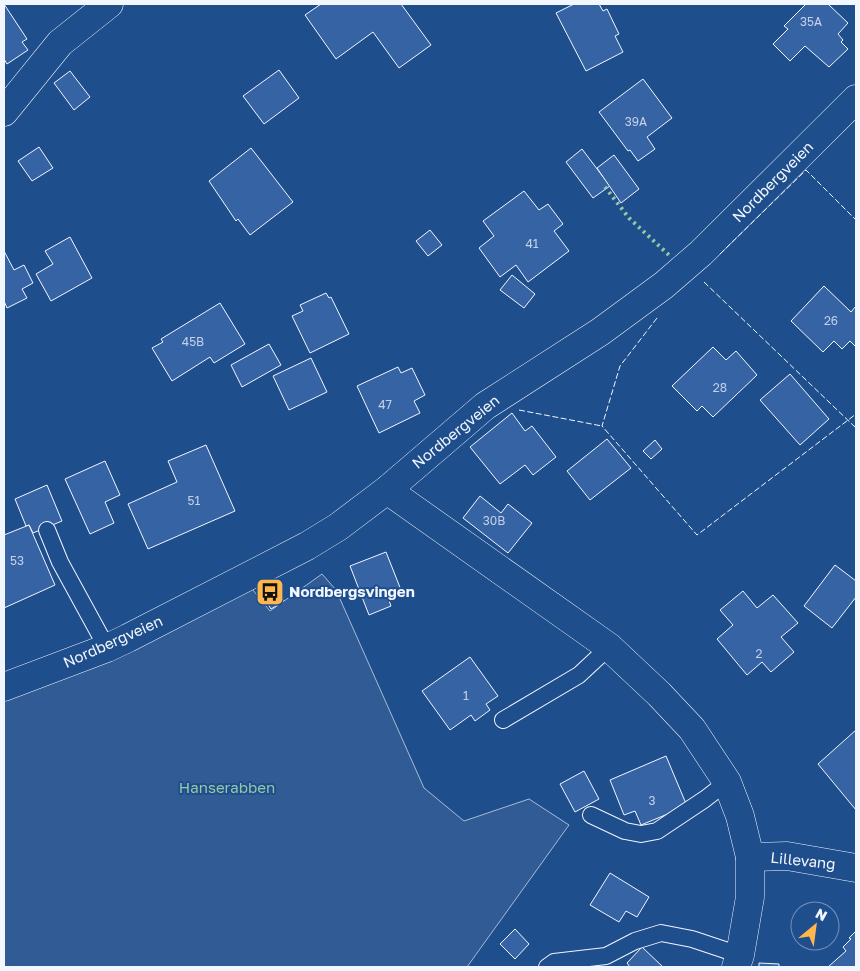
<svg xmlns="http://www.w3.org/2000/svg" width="860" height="971" viewBox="0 0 860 971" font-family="'Golos Text',sans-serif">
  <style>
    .built { fill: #305b95; stroke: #a8bbd7 }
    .building { fill: #3563a3; stroke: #f2f6ff }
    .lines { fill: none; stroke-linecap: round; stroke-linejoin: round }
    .lane-casing { stroke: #f2f6ff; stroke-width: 18 }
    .street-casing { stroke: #f2f6ff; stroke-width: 29 }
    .secondary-casing { stroke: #f2f6ff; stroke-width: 29 }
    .lane { stroke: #1f4e8c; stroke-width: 16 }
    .street { stroke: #1f4e8c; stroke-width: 28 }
    .secondary { stroke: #1f4e8c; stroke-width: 28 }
    .hedge { stroke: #97c8a6; stroke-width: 4; stroke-dasharray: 2.5 4; stroke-linecap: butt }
    .fence { stroke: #f2f6ff; stroke-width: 1; stroke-dasharray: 6 2.5; stroke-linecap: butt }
    .labels { text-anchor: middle; stroke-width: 4; stroke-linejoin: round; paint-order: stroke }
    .number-label { font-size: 12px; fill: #c3d1e8 }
    .street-label { font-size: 15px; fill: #f2f6ff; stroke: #1f4e8c }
    .poi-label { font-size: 15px; font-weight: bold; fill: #f2f6ff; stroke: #1f4e8c; text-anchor: start }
    .park-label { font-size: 15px; fill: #97c8a6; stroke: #1f4e8c }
  </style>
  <rect width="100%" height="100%" fill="#1f4e8c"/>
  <path class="built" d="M 322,574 L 336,590 L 424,788 L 464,821 L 529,799 L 569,825 L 467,967 L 4,967 L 4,686 L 244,579 L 270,611 Z"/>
  <g class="building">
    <path d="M 4,4 L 27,39 L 22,42 L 28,50 L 7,64 L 4,59 Z"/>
    <path d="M 321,4 L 401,4 L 431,45 L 399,68 L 373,32 L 336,59 L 305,15 Z"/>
    <path d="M 574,4 L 599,4 L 603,11 L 607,9 L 619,34 L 615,36 L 623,52 L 586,71 L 556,13 Z"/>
    <path d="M 806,4 L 828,4 L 848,23 L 838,34 L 843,40 L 841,42 L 848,49 L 829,67 L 805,46 L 790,61 L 773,44 L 788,29 L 784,26 Z"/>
    <path d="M 279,70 L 299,98 L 264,124 L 243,96 Z"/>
    <path d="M 70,71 L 90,97 L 74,110 L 54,83 Z"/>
    <path d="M 643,79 L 672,118 L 647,137 L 655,149 L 638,161 L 630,150 L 628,151 L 599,112 Z"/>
    <path d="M 39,147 L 53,168 L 32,181 L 18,161 Z"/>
    <path d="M 251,148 L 293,202 L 250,235 L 238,219 L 236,221 L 209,181 Z"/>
    <path d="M 582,149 L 610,186 L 593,198 L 566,162 Z"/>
    <path d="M 614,155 L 639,189 L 621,203 L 597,168 Z"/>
    <path d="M 524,191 L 539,210 L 548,204 L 563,224 L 554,231 L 569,251 L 528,282 L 516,265 L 500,277 L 479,248 L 494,236 L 483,221 Z"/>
    <path d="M 430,230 L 442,245 L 428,256 L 416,241 Z"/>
    <path d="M 70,237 L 92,278 L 51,301 L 36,274 L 53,264 L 45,251 Z"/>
    <path d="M 4,251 L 14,270 L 24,265 L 33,283 L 22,289 L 27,298 L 7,308 L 4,301 Z"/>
    <path d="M 512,275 L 535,294 L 524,308 L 500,290 Z"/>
    <path d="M 824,286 L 851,312 L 856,306 L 856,347 L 850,341 L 842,349 L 834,341 L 823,352 L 791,321 Z"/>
    <path d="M 326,293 L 329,298 L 331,297 L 349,334 L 310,353 L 292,316 L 303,311 L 300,305 Z"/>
    <path d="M 220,303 L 245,344 L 214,363 L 210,357 L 172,381 L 152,348 L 163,342 L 161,339 Z"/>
    <path d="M 269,344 L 281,365 L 242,387 L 231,365 Z"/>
    <path d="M 713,347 L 726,360 L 736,351 L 757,375 L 713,417 L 702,406 L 697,411 L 672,386 Z"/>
    <path d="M 311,358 L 327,392 L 289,410 L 273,376 Z"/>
    <path d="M 398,367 L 401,373 L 412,368 L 425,395 L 414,401 L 420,413 L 379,433 L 357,386 Z"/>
    <path d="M 790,374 L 829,419 L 800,445 L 760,400 Z"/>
    <path d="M 512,413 L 525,431 L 532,426 L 556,457 L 533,475 L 525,465 L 500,484 L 470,447 Z"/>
    <path d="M 607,439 L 631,468 L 590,500 L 567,471 Z"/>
    <path d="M 655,440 L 662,449 L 651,459 L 643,451 Z"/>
    <path d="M 206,445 L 235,511 L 148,549 L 128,504 L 177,482 L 168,461 Z"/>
    <path d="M 105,461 L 120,495 L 105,502 L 114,523 L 90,534 L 65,479 Z"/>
    <path d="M 47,485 L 62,521 L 33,533 L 29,525 L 26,526 L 15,499 Z"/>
    <path d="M 480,496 L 501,513 L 508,504 L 532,523 L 508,553 L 463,518 Z"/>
    <path d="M 29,525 L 55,585 L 4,608 L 4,535 Z"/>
    <path d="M 386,552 L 401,590 L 387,595 L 391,606 L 369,615 L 350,566 Z"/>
    <path d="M 835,565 L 856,581 L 856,597 L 832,628 L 804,606 Z"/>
    <path d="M 277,589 L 284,601 L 271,609 L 264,598 Z"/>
    <path d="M 743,591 L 757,608 L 773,595 L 798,623 L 781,637 L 794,652 L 771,672 L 762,662 L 747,675 L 717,639 L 733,625 L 720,610 Z"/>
    <path d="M 470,657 L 498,696 L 486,704 L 490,710 L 475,721 L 471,715 L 450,730 L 422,691 Z"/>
    <path d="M 856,730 L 856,810 L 818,764 Z"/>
    <path d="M 666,756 L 687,806 L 641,825 L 635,811 L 624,815 L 610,780 Z"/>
    <path d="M 584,771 L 599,799 L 575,812 L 560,784 Z"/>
    <path d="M 610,873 L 649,897 L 637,917 L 626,911 L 619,922 L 590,905 Z"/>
    <path d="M 515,929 L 529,944 L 515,959 L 500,944 Z"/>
    <path d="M 856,931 L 856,967 L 828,967 L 846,951 L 843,947 L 851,939 L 849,938 Z"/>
    <path d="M 642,947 L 663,967 L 630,967 L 627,963 Z"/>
    <path d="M 759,963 L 779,964 L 779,967 L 759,967 Z"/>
  </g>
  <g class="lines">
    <defs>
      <g id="lane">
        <path d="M 47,530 L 60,562 L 107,648"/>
        <path d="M 503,720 L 579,675 L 609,647"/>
        <path d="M 591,815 L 625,831 L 641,834 L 657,831 L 705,799 L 727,782"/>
        <path d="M 547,967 L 554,962 L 606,956 L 635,941 L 661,933 L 692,939 L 740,955"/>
      </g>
      <g id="street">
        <path d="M 4,112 L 60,43 L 109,4"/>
        <path d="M 387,490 L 609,647 L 659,694 L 692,729 L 727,782 L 740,816 L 750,857 L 750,897 L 740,955 L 736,967"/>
        <path d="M 750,857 L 787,856 L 856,868"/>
      </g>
      <path id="secondary" d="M 4,687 L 107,648 L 128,638 L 307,546 L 338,527 L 387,490 L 485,406 L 600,332 L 664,285 L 701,253 L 856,99"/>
    </defs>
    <use href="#lane" class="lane-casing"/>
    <use href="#street" class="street-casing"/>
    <use href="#secondary" class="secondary-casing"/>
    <use href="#lane" class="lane"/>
    <use href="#street" class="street"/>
    <use href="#secondary" class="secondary"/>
    <path class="hedge" d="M 605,187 L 629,218 L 670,256"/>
    <g class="fence">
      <path d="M 720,254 L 806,170 L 856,220"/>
      <path d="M 704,282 L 856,428"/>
      <path d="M 657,318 L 620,366 L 602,426 L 697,535 L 856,414"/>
      <path d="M 519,410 L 602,426"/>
    </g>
  </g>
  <defs>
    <symbol id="bus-square" viewBox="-11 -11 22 22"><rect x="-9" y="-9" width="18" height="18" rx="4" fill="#ffb74d" stroke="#1f4e8c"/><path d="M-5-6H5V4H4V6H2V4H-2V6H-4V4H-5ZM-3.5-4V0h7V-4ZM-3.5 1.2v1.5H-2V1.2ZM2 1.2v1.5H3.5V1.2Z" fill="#111"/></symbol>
  </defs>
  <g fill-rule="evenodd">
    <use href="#bus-square" x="254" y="576" width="32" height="32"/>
  </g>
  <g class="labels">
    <g class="number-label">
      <text x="811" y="26">35A</text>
      <text x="636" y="126">39A</text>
      <text x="532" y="248">41</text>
      <text x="831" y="325">26</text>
      <text x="193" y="346">45B</text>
      <text x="720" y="392">28</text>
      <text x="385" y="409">47</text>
      <text x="194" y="505">51</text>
      <text x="494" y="525">30B</text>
      <text x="17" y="565">53</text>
      <text x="759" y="658">2</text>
      <text x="466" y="700">1</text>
      <text x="652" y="805">3</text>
    </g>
    <g class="street-label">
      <text transform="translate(773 182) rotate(-45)" y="5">Nordbergveien</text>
      <text transform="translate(456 432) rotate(-39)" y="5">Nordbergveien</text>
      <text transform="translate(113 642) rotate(-24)" y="5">Nordbergveien</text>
      <text transform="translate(803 861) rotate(6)" y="5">Lillevang</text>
    </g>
    <g class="poi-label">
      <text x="289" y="597">Nordbergsvingen</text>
    </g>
    <g class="park-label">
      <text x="227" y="793">Hanserabben</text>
    </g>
  </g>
  <rect width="860" height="971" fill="none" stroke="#f2f6ff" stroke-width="10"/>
  <g transform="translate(815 926) rotate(29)"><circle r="24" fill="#1f4e8c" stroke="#7391ba"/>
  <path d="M0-4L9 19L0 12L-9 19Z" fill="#ffb74d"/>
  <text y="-8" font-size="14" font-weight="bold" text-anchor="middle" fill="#f2f6ff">N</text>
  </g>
</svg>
